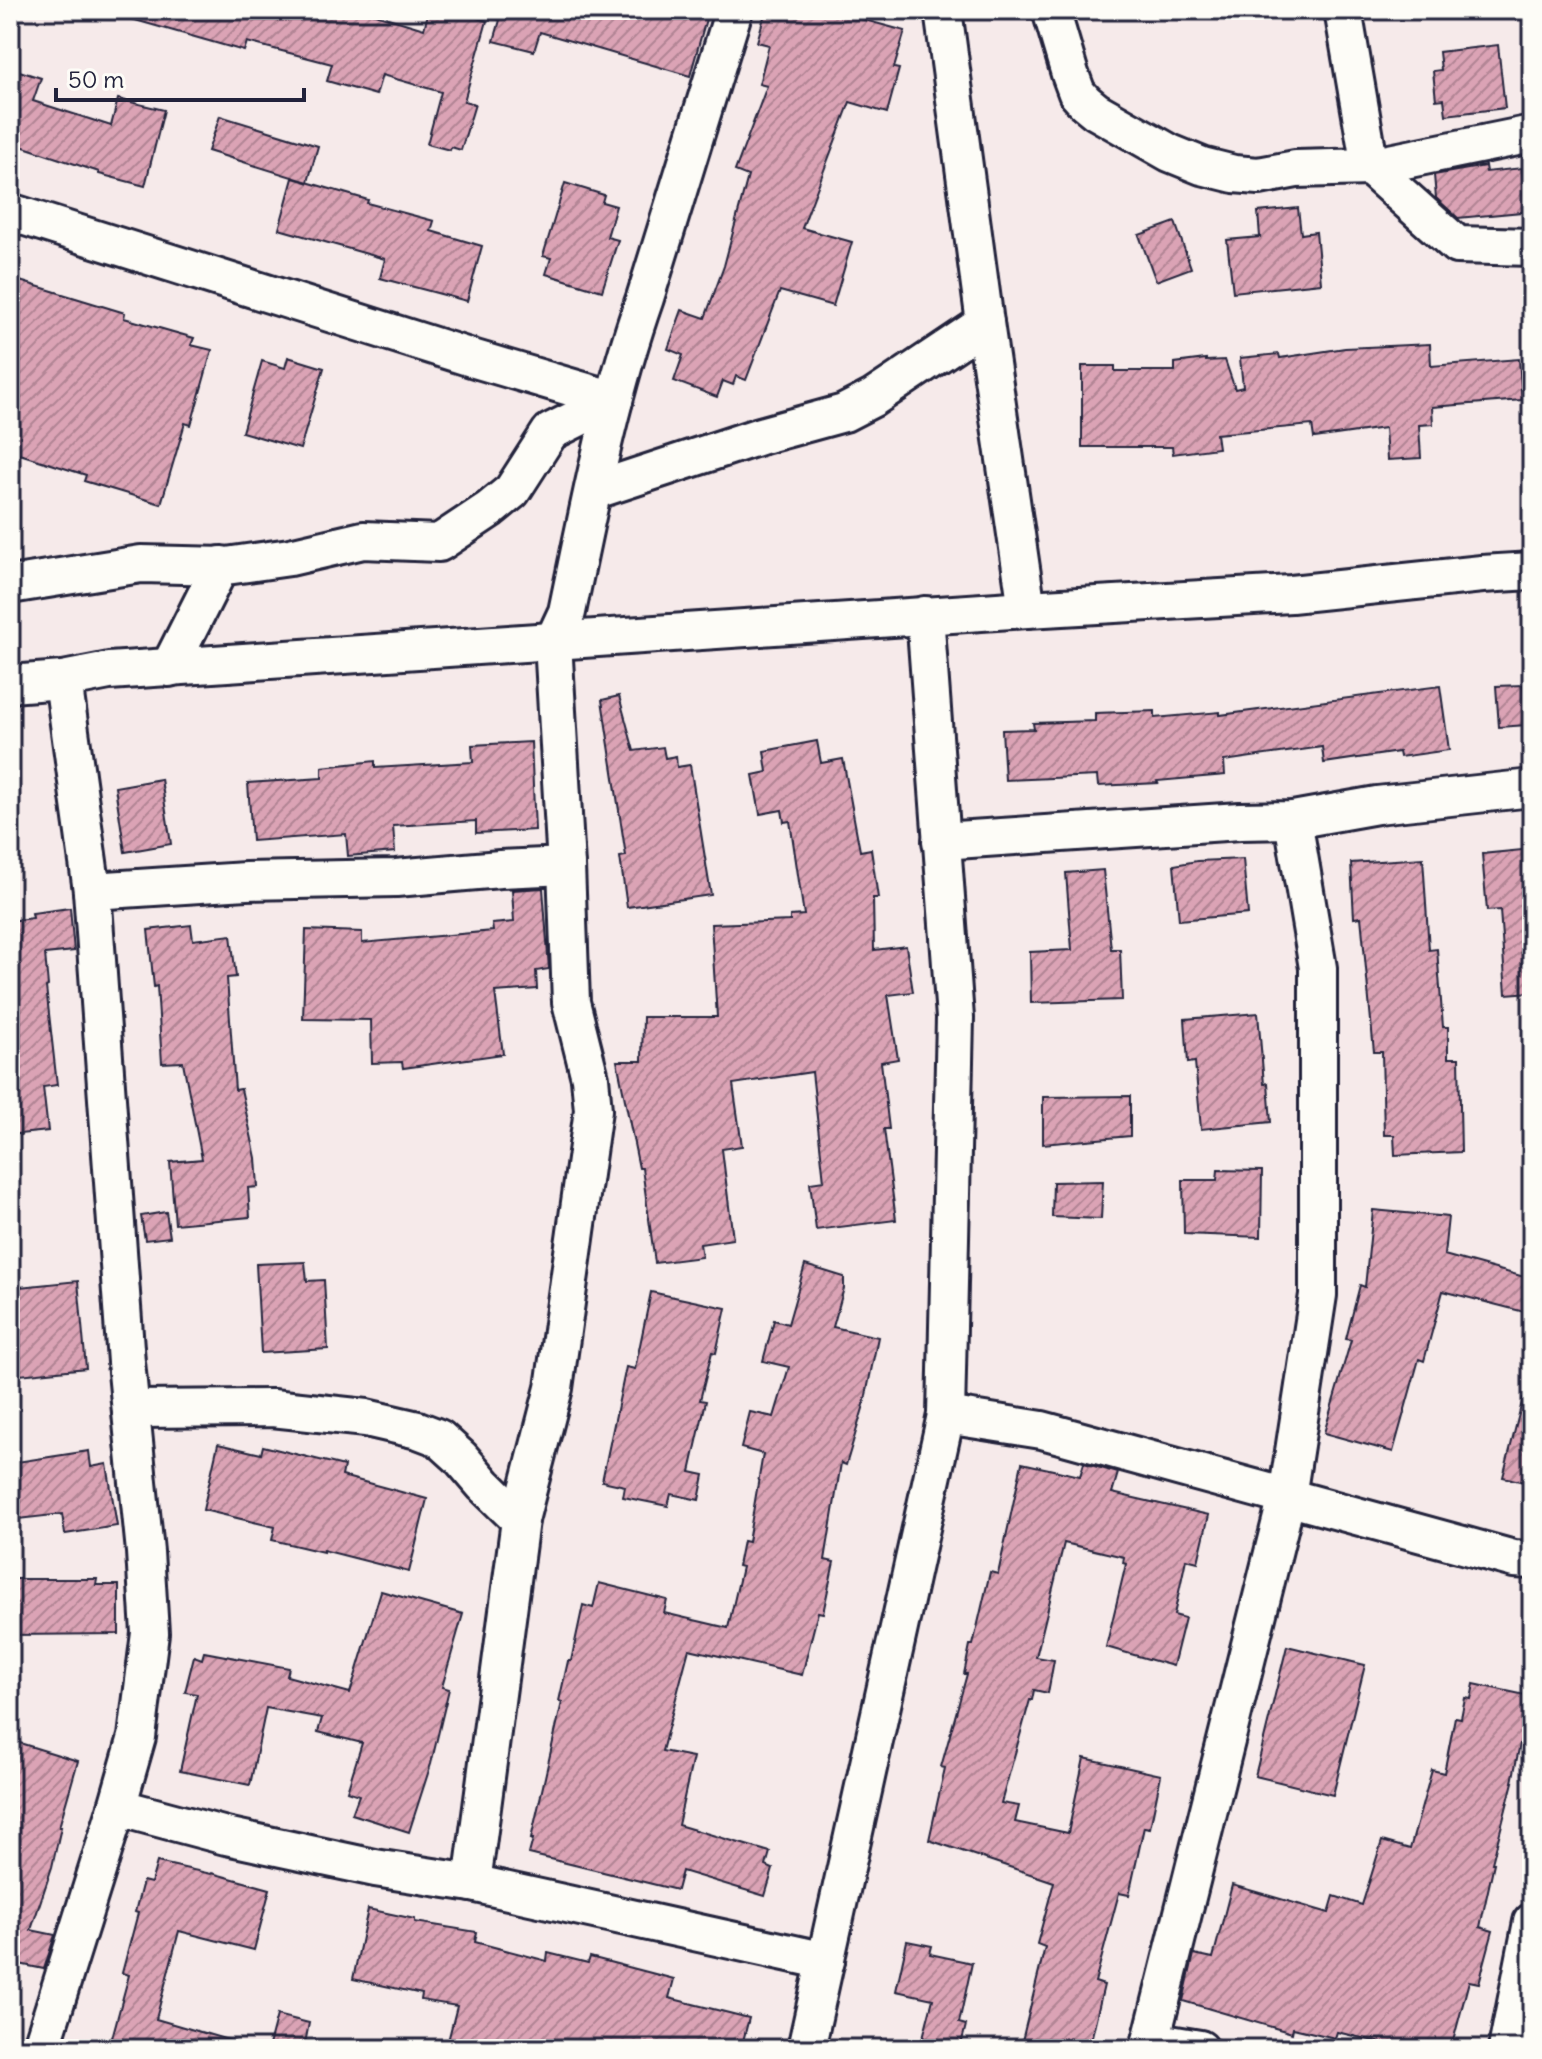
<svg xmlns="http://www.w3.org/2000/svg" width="1542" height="2059" viewBox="0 0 1542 2059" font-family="Delius,sans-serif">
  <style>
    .building { fill: url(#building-hatch); stroke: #22223b; stroke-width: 2 }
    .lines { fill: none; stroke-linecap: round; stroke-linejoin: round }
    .street-casing { stroke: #22223b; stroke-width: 42 }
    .street { stroke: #fdfcf7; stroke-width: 36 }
  </style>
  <defs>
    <pattern id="building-hatch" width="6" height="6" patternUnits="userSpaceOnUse" patternTransform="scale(2)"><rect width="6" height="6" fill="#dba3b5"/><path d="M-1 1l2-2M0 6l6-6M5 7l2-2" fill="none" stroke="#b18494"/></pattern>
  </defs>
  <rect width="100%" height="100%" fill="#f6eaea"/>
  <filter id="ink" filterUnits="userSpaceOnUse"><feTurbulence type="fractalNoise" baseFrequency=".0125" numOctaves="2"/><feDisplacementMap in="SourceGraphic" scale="16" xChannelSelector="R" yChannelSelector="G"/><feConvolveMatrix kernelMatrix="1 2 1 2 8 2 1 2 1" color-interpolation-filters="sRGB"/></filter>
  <g filter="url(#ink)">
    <g class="building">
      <path d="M 129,10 L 362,10 L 424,29 L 429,10 L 447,10 L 487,21 L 464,101 L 475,104 L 461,150 L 451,147 L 450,150 L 427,144 L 441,92 L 382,75 L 376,95 L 327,81 L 332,64 L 247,42 L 244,51 L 128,18 Z"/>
      <path d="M 491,10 L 673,10 L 706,19 L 690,76 L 540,32 L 534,51 L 494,41 L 500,20 L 490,17 Z"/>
      <path d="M 766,10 L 828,10 L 905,31 L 894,68 L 899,69 L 887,113 L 850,102 L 802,228 L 852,242 L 833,306 L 780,291 L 746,380 L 736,376 L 733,385 L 723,381 L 717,397 L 674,381 L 683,355 L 668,349 L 682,310 L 705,318 L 724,266 L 748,176 L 735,171 L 767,86 L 759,84 L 769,45 L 757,42 Z"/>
      <path d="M 1498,45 L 1505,108 L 1446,115 L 1444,99 L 1436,100 L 1433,71 L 1441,70 L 1439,52 Z"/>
      <path d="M 10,68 L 41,78 L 33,101 L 111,126 L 118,99 L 164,110 L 145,186 L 99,174 L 99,172 L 18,145 L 14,156 L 10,155 Z"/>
      <path d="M 220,116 L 318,146 L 308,182 L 208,151 Z"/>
      <path d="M 1485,166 L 1486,172 L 1522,168 L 1523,180 L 1532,179 L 1532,211 L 1458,218 L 1436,198 L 1434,175 Z"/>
      <path d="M 293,178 L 368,200 L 367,203 L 434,221 L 431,231 L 482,246 L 467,301 L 380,278 L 385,259 L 279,229 Z"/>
      <path d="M 565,183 L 604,195 L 602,202 L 616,206 L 607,237 L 618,240 L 602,291 L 546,274 L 551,258 L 543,256 Z"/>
      <path d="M 1298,208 L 1301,234 L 1316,232 L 1321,283 L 1233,292 L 1227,240 L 1260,237 L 1258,212 Z"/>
      <path d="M 1175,222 L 1191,268 L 1156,281 L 1139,235 Z"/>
      <path d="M 10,278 L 125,313 L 124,318 L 194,338 L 191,345 L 212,350 L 191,425 L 185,423 L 161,504 L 84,481 L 86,475 L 10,451 Z"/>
      <path d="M 1430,344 L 1431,366 L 1519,359 L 1522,400 L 1432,407 L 1433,424 L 1419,425 L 1421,458 L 1387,460 L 1385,428 L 1314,438 L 1312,425 L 1216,434 L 1218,448 L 1173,454 L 1172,447 L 1082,447 L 1082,366 L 1115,366 L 1115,371 L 1175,371 L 1175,363 L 1206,359 L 1206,361 L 1225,360 L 1235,389 L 1243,387 L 1240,358 L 1279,354 L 1280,358 L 1345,348 Z"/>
      <path d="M 288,357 L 324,368 L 300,449 L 242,432 L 262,361 L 285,368 Z"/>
      <path d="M 1523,685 L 1527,725 L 1499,727 L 1496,686 Z"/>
      <path d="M 1440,686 L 1449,750 L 1400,757 L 1399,752 L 1324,763 L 1322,747 L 1224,761 L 1225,775 L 1157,781 L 1158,783 L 1098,786 L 1097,776 L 1005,780 L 1002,730 L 1034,729 L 1033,723 L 1095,721 L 1095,713 L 1155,711 L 1155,718 L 1220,712 L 1220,715 Z"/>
      <path d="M 619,696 L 634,751 L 663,747 L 665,758 L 676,756 L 677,767 L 690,765 L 711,895 L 627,907 L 620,857 L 626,856 L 602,700 Z"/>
      <path d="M 817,741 L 821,763 L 843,759 L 860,851 L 871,849 L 878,898 L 873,898 L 874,950 L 906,946 L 913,992 L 888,995 L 898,1059 L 881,1062 L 889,1129 L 884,1129 L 896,1220 L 816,1230 L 810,1183 L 824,1181 L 812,1072 L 733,1084 L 742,1146 L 722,1149 L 733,1239 L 700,1244 L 702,1257 L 655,1263 L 642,1168 L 639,1168 L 617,1061 L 642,1061 L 643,1017 L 717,1017 L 711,924 L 790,921 L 790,916 L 804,915 L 790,821 L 784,822 L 782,810 L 760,814 L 753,775 L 767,772 L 764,751 Z"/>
      <path d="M 531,742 L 535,830 L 476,833 L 476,821 L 393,826 L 395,852 L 348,856 L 346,834 L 252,841 L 248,783 L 322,778 L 322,767 L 375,761 L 375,768 L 473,762 L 472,745 Z"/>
      <path d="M 161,779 L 171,844 L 125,852 L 115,787 Z"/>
      <path d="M 1532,849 L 1532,992 L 1506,994 L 1500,910 L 1487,911 L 1482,854 Z"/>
      <path d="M 1423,858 L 1429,950 L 1437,949 L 1443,1027 L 1448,1027 L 1448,1058 L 1459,1058 L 1461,1152 L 1395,1155 L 1394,1135 L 1384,1135 L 1382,1052 L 1374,1052 L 1361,917 L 1354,918 L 1351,863 Z"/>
      <path d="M 1243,859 L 1248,914 L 1179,920 L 1174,865 L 1197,861 Z"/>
      <path d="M 1103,870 L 1111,949 L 1120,949 L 1122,1000 L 1031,1003 L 1030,952 L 1072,950 L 1066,873 Z"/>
      <path d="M 543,888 L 549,969 L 536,971 L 537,989 L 495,992 L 503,1054 L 403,1068 L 402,1062 L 372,1063 L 371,1020 L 303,1019 L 306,930 L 362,932 L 362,943 L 493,931 L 492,924 L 514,922 L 512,890 Z"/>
      <path d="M 70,908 L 74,951 L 45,954 L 48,986 L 46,987 L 57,1085 L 43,1087 L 48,1131 L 10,1135 L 10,921 L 33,918 L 32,913 Z"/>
      <path d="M 191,925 L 193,940 L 231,935 L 236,977 L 227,978 L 235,1090 L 241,1089 L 256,1158 L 258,1187 L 248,1188 L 250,1217 L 175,1224 L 170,1162 L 202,1159 L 183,1062 L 162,1063 L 157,986 L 154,987 L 148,930 Z"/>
      <path d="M 1258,1013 L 1264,1084 L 1268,1083 L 1271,1122 L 1201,1129 L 1195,1062 L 1188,1063 L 1185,1019 Z"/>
      <path d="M 1130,1096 L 1130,1136 L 1043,1144 L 1043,1097 Z"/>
      <path d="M 1218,1170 L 1262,1171 L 1261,1237 L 1184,1234 L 1183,1180 L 1217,1180 Z"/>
      <path d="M 1103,1181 L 1101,1219 L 1052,1217 L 1053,1182 Z"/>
      <path d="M 1373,1210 L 1448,1217 L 1444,1255 L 1532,1279 L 1532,1314 L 1443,1291 L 1424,1361 L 1419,1359 L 1393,1452 L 1324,1433 L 1351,1340 L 1346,1339 L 1360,1285 L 1365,1287 Z"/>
      <path d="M 166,1212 L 170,1237 L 145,1240 L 141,1216 Z"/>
      <path d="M 305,1262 L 307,1281 L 324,1280 L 328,1349 L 261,1353 L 256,1264 Z"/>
      <path d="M 805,1265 L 844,1277 L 844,1288 L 833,1327 L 878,1337 L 864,1405 L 846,1465 L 841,1463 L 825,1560 L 834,1562 L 823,1613 L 818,1612 L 802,1675 L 689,1649 L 662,1751 L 693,1757 L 678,1825 L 770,1852 L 766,1866 L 773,1869 L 765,1896 L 682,1871 L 677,1890 L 529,1854 L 533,1839 L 531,1839 L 562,1702 L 559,1701 L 568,1661 L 571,1661 L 583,1605 L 593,1608 L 599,1583 L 667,1600 L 664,1613 L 728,1628 L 742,1567 L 738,1566 L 743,1541 L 748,1542 L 763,1454 L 741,1448 L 750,1412 L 774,1417 L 789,1367 L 763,1361 L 774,1320 L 788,1324 Z"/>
      <path d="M 78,1281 L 86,1368 L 10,1376 L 10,1288 Z"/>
      <path d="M 651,1292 L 726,1308 L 716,1353 L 712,1352 L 700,1400 L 706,1401 L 690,1472 L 704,1475 L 699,1500 L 671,1494 L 668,1506 L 623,1497 L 625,1486 L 602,1481 L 626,1367 L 635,1369 Z"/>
      <path d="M 1523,1398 L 1532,1399 L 1532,1484 L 1503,1477 Z"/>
      <path d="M 218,1444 L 261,1454 L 263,1446 L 344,1466 L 342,1476 L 427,1499 L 409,1572 L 323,1550 L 323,1552 L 272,1540 L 275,1527 L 203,1510 Z"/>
      <path d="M 89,1451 L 91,1467 L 107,1464 L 117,1526 L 65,1534 L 62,1514 L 10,1520 L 10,1463 Z"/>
      <path d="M 1022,1463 L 1080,1476 L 1084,1463 L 1118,1473 L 1112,1493 L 1209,1515 L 1198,1562 L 1186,1559 L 1174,1615 L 1185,1618 L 1173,1666 L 1106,1647 L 1126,1564 L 1123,1563 L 1124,1557 L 1064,1543 L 1036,1657 L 1054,1660 L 1048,1693 L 1034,1690 L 1032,1700 L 1030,1700 L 1001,1803 L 1019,1806 L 1015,1822 L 1068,1833 L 1084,1758 L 1161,1775 L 1150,1828 L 1144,1827 L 1129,1895 L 1119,1893 L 1095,1982 L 1104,1985 L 1089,2049 L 1020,2049 L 1045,1947 L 1037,1944 L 1054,1882 L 929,1840 L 945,1768 L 941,1767 L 967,1674 L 964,1674 L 970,1645 L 973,1645 L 990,1572 L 998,1574 Z"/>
      <path d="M 10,1579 L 97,1579 L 96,1585 L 119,1585 L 119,1634 L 10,1635 Z"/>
      <path d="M 381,1591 L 463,1614 L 442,1687 L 449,1689 L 431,1764 L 409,1832 L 352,1814 L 359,1795 L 347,1791 L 362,1743 L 318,1732 L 322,1718 L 266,1708 L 250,1785 L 180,1771 L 197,1694 L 185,1692 L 194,1656 L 202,1659 L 204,1652 L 289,1668 L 287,1676 L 350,1693 Z"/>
      <path d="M 1287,1646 L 1365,1665 L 1333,1795 L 1255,1776 Z"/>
      <path d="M 1474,1684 L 1530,1696 L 1512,1782 L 1513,1782 L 1492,1863 L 1494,1863 L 1480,1927 L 1493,1931 L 1479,1983 L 1469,1981 L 1451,2049 L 1407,2049 L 1337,2032 L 1335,2038 L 1293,2028 L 1292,2033 L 1183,2001 L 1194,1954 L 1213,1958 L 1232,1885 L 1329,1913 L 1334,1896 L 1362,1905 L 1382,1841 L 1410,1849 L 1432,1770 L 1444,1773 L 1455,1717 L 1461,1718 L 1465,1698 L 1471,1699 Z"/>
      <path d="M 10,1740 L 78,1761 L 59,1827 L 61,1827 L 52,1867 L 31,1930 L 55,1935 L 44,1969 L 19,1964 L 15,1978 L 10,1977 Z"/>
      <path d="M 157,1862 L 211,1874 L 212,1873 L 270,1889 L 254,1950 L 179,1931 L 156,2019 L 235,2042 L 234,2049 L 109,2049 L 129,1975 L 122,1973 L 138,1913 L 135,1912 L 143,1881 L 151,1883 Z"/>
      <path d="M 368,1909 L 415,1919 L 415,1922 L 477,1932 L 475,1942 L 547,1961 L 548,1953 L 588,1963 L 590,1957 L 674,1979 L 669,1998 L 749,2018 L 741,2049 L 446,2049 L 457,2006 L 421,2000 L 422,1994 L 353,1979 Z"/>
      <path d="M 907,1941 L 932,1946 L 930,1954 L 972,1963 L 959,2023 L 966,2025 L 960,2049 L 920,2049 L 933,1999 L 896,1991 Z"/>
      <path d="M 277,2015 L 309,2023 L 304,2049 L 268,2049 Z"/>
    </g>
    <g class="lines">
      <defs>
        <g id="street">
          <path d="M 943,10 L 985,323 L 1027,609"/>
          <path d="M 1051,10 L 1070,74 L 1077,93 L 1085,102 L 1096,111 L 1170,153 L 1202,166 L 1234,174 L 1259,176 L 1296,169 L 1370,167 L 1532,134"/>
          <path d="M 1343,10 L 1370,167 L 1457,245 L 1532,247"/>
          <path d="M 10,212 L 475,359 L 614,400"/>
          <path d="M 593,491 L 760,436 L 844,413 L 873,398 L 985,323"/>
          <path d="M 10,585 L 141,564 L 226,566 L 290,557 L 363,540 L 439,543 L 490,509 L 512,491 L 550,432 L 614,400"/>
          <path d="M 169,668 L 221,565"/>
          <path d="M 10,684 L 63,680 L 109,671 L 1027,609 L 1291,594 L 1482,574 L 1532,571"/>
          <path d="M 941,841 L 1240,821 L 1293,820 L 1377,805 L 1532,788"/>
          <path d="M 92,891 L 246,881 L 396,878 L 500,869 L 566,866"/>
          <path d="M 131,1409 L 272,1408 L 366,1418 L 418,1430 L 439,1438 L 460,1457 L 484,1485 L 520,1520"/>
          <path d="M 946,1415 L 1042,1430 L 1514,1559 L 1532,1560"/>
          <path d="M 117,1807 L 226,1836 L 375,1868 L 472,1883 L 826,1961"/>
          <path d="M 472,1883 L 520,1520 L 554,1388 L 593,1110 L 590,1078 L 571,1002 L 566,866 L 553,642 L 567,612 C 589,507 609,400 645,298 L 734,10"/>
          <path d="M 1151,2041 L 1200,2049"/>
          <path d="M 41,2049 L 117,1807 L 137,1737 L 150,1633 L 145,1552 L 126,1362 L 92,891 L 63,680"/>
          <path d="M 806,2049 L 946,1415 L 955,1018 L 925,615"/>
          <path d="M 1149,2049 L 1287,1497 L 1318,1295 L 1318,968 L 1293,820"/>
          <path d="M 1507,2049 L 1532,1922"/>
        </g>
      </defs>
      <use href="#street" class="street-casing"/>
      <use href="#street" class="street"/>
    </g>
  </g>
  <rect width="1542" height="2059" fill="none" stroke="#fdfcf7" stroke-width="40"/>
  <rect x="20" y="20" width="1502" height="2019" fill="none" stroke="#22223b" stroke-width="3" filter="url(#ink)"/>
  <path d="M56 88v12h248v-12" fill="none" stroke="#22223b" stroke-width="4"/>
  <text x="68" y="88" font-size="24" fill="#22223b" stroke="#fdfcf7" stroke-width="6" paint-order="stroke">50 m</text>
</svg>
